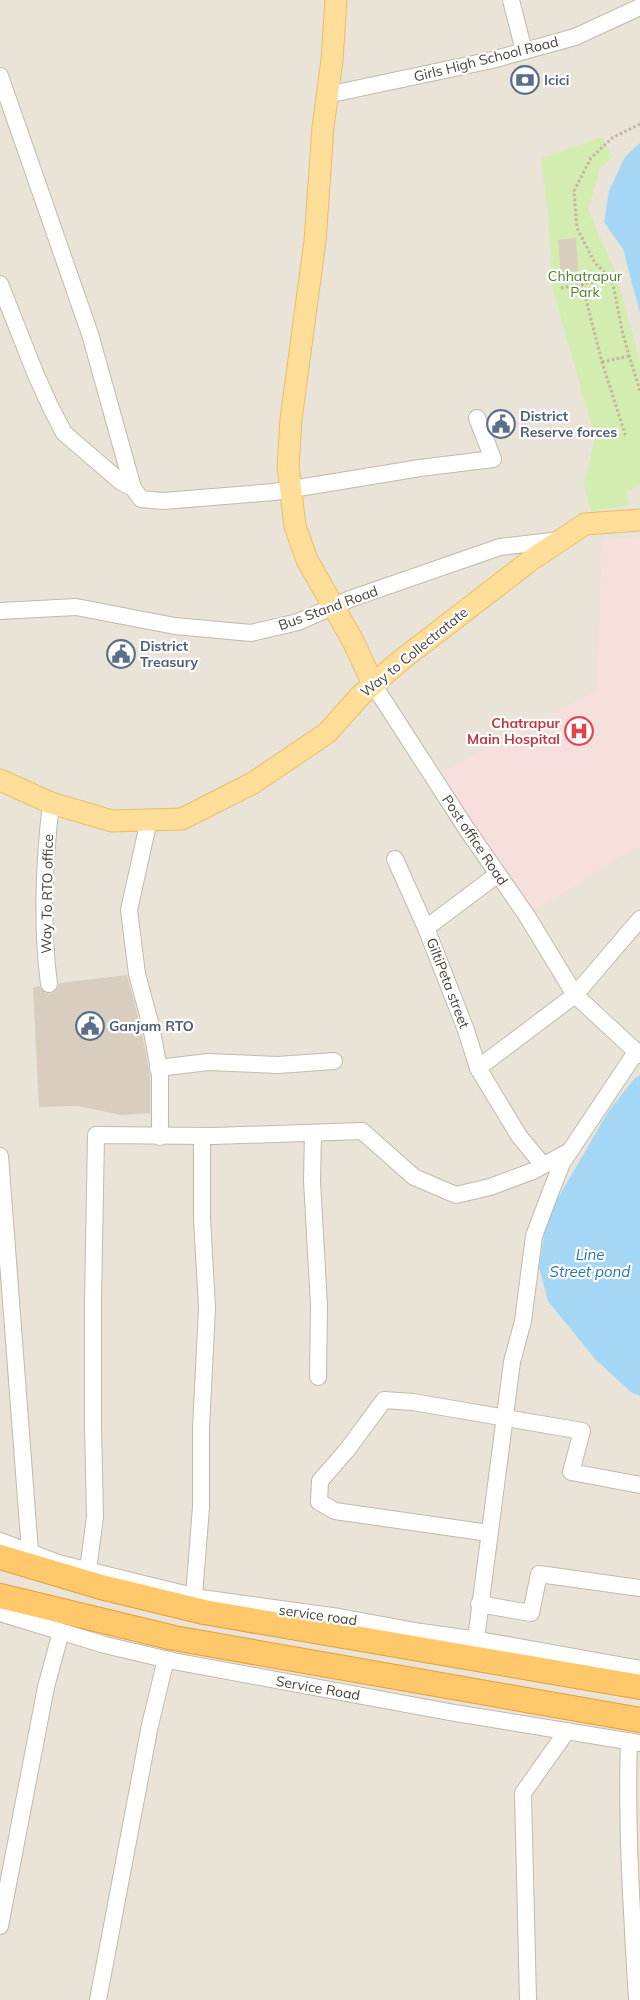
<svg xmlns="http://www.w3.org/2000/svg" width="640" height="2000" viewBox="0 0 640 2000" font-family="Mulish,sans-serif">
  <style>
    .residential { fill: #eae3d7 }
    .medical { fill: #f6dfdd }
    .green { fill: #d3ecb0 }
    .water { fill: #a3d7f5 }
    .building { fill: #d8cdbe }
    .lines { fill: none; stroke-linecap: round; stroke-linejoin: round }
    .minor-casing { stroke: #c2b9ab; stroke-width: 18 }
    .major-casing { stroke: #ebbd62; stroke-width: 23 }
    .highway-casing { stroke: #e79d32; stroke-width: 26 }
    .path { stroke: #c5b49c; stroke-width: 3; stroke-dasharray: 2.5 2.5; stroke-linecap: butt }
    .minor { stroke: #fff; stroke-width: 16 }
    .major { stroke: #ffde99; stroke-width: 21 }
    .highway { stroke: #ffc86b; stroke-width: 24 }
    .labels { text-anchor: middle; stroke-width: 4.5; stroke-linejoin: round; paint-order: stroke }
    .street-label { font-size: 14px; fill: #4a4237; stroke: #fff }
    .service-label { font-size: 14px; font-weight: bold; fill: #4e5e75; stroke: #fff; text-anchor: start }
    .park-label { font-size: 14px; fill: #4c8026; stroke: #fff }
    .health-label { font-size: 14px; font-weight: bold; fill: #be3a42; stroke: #fff; text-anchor: end }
    .water-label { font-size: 15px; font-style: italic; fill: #2678ad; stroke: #fff }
  </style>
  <rect width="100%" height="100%" fill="#f6f1ea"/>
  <rect class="residential" x="0" y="0" width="640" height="2000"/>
  <path class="medical" d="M 640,537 L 640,847 L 637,846 L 559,896 L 529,912 L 440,773 L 597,690 L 602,541 Z"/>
  <path class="green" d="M 603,137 L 612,157 L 600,168 L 588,210 L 616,274 L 640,361 L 640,486 L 626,491 L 629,505 L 591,512 L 584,485 L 595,438 L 552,286 L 548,213 L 541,158 Z"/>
  <g class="water">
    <path d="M 640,143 L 640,313 L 623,249 L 604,222 L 609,191 L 625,157 Z"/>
    <path d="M 640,1075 L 640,1396 L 631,1392 L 595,1359 L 548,1301 L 539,1267 L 547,1217 L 608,1112 L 634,1079 Z"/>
  </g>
  <g class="building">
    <path d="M 576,238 L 578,271 L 561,273 L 558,240 Z"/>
    <path d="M 127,975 L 141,1028 L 150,1076 L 150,1113 L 121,1115 L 78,1106 L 39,1107 L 33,988 L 39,986 L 45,993 L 51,994 L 58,988 L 59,983 Z"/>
  </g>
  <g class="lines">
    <defs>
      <g id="minor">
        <path d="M 511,0 L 524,51"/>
        <path d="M 0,76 L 90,334 L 133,488"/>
        <path d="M 327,95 L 492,60 L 575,37 L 640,7"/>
        <path d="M 0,284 L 36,375 L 51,408 L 64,433 L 121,482 L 133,488 L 141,499 L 163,501 L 274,492 L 420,468 L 493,459 L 477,418"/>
        <path d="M 0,611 L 76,607 L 175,626 L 251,633 L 298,622 L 350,599 L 500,547 L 560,540"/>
        <path d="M 373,684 L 466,828 L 527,916 L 575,995 L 640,1055"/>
        <path d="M 149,820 L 129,910 L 137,974 L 151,1026 L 160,1075 L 160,1137"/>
        <path d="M 395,859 L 426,928"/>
        <path d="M 498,874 L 426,928 L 466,1030 L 478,1068 L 519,1136 L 543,1165"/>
        <path d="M 49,984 C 41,924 44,863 51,803"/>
        <path d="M 158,1068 L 208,1062 L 278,1065 L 334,1061"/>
        <path d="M 478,1068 L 575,995 L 640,919"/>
        <path d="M 313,1133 L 312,1181 L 319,1305 L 318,1377"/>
        <path d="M 0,1156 L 30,1552"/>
        <path d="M 489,1533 L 335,1511 L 319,1502 L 320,1481 L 347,1450 L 384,1400 L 413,1402 L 582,1431 L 571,1472 L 640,1485"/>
        <path d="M 0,1541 L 58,1563 L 201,1598 L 339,1617 L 421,1632 L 485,1641 L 640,1669"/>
        <path d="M 88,1570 L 95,1517 L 93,1426 L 93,1300 L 96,1135 L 214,1136 L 362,1131 L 414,1177 L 456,1195 L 490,1187 L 533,1171 L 570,1151"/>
        <path d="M 194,1596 L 201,1507 L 201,1428 L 207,1308 L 202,1219 L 202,1136"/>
        <path d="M 479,1604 L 531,1613 L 539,1574 L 640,1588"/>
        <path d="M 0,1613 L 105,1645 L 173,1661 L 449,1712 L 640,1743"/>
        <path d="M 476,1639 L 512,1362 L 523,1321 L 534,1236 L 549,1196 L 562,1163 L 636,1052"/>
        <path d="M 629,1741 C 626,1827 632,1914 637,2000"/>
        <path d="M 0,1926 L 46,1687 L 61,1632"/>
        <path d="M 98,2000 L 150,1725 L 166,1659"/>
        <path d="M 528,2000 L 523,1793 L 567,1731"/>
      </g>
      <g id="major">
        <path d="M 336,0 L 332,60 L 323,127 L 315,241 L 291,419 L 288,467 L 295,526 L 307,560 L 353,641 L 373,684"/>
        <path d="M 0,780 L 51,803 L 112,821 L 182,819 L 253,783 L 327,733 L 360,696 L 400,661 L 531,560 L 585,524 L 640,520"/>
      </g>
      <g id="highway">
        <path d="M 0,1557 L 101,1587 L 204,1612 L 640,1687"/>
        <path d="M 0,1596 L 174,1638 L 640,1720"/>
      </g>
    </defs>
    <use href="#minor" class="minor-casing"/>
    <use href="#major" class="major-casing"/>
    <use href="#highway" class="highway-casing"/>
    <g class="path">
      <path d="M 640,124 L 612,138 L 591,158 L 574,191 L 577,228 L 595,263 L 612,279 L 623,335 L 640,391"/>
      <path d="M 582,284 L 602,362 L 626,437"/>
      <path d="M 561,288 L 611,279"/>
      <path d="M 602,362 L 629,356"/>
    </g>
    <use href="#minor" class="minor"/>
    <use href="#major" class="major"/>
    <use href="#highway" class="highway"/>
  </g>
  <defs>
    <symbol id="bank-ring" viewBox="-11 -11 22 22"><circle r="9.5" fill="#fff" stroke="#5c6f8a" stroke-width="1.5"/><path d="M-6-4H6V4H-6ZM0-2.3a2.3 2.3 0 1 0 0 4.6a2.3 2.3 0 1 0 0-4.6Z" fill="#5c6f8a"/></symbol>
    <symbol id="civic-ring" viewBox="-11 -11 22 22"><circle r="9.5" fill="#fff" stroke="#5c6f8a" stroke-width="1.5"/><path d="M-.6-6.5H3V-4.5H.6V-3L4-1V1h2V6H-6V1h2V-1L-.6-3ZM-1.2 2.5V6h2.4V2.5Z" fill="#5c6f8a"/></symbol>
    <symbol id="hospital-ring" viewBox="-11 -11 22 22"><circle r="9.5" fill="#fff" stroke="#e0444e" stroke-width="1.5"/><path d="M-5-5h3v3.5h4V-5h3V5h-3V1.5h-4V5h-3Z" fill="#e0444e"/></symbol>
  </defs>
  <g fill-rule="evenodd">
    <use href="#bank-ring" x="509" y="64" width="32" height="32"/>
    <use href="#civic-ring" x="485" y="408" width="32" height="32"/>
    <use href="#civic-ring" x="105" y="638" width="32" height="32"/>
    <use href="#hospital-ring" x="563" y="715" width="32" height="32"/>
    <use href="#civic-ring" x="74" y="1010" width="32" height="32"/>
  </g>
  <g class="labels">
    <g class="street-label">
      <text transform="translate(486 59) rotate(-14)" y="5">Girls High School Road</text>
      <text transform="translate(328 608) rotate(-20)" y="5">Bus Stand Road</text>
      <text transform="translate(414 652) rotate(-39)" y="5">Way to Collectratate</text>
      <text transform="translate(475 840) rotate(56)" y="5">Post office Road</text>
      <text transform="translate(47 894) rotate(-89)" y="5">Way To RTO office</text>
      <text transform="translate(448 983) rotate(69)" y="5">GiltiPeta street</text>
      <text transform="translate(318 1615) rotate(8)" y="5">service road</text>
      <text transform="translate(318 1688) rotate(10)" y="5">Service Road</text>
    </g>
    <g class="service-label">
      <text x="544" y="85">Icici</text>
      <text x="520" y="421">District<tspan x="520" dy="16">Reserve forces</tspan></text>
      <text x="140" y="651">District<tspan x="140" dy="16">Treasury</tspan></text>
      <text x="109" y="1031">Ganjam RTO</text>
    </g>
    <g class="park-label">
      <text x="585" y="281">Chhatrapur<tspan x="585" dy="16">Park</tspan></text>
    </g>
    <g class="health-label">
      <text x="560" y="728">Chatrapur<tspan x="560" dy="16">Main Hospital</tspan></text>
    </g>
    <g class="water-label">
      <text x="590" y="1260">Line<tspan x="590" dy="17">Street pond</tspan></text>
    </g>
  </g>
</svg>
